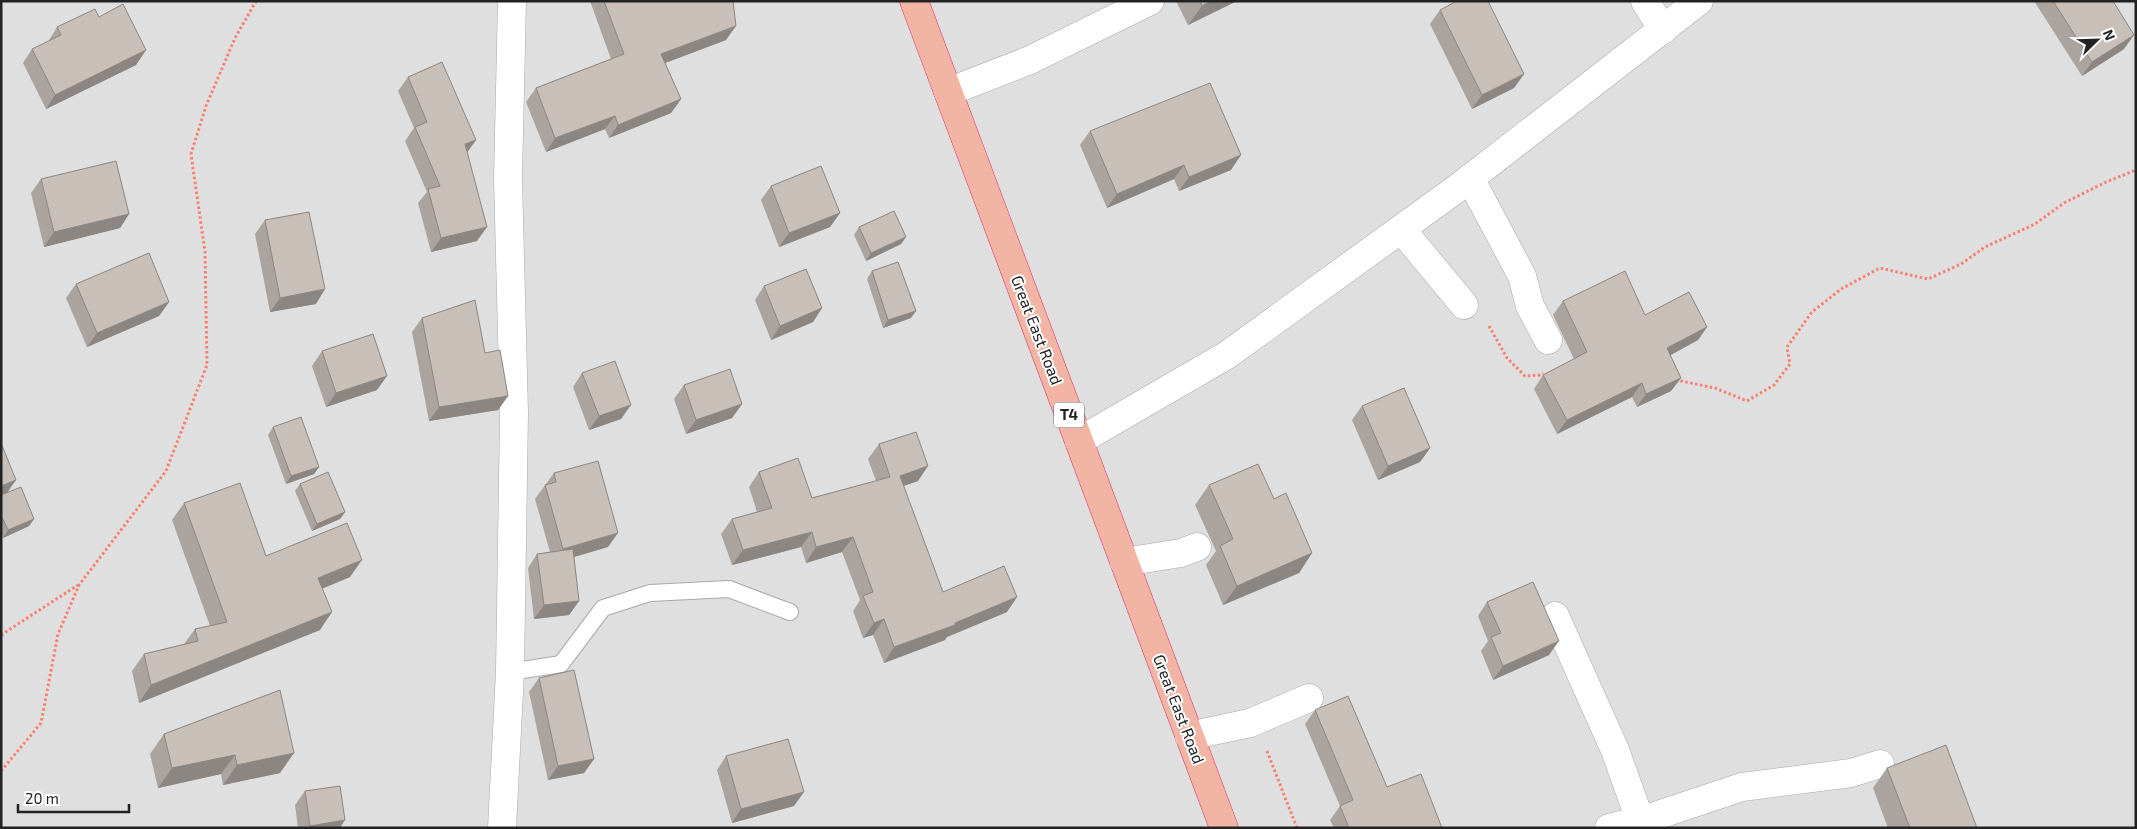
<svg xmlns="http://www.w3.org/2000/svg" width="2137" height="829" viewBox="0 0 2137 829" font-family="'Exo 2',sans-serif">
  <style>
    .residential { fill: #e0dfdf }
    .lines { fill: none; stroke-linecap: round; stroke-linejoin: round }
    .service-casing { stroke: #a9a9a9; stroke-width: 18 }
    .minor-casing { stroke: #a9a9a9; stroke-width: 29 }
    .trunk-casing { stroke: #dc2a67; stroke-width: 29 }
    .path { stroke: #fa8072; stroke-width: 3; stroke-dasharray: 2.5 2.5; stroke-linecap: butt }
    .service { stroke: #fff; stroke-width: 16 }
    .minor { stroke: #fff; stroke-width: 28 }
    .trunk { stroke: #f2b4a3; stroke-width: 28 }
    .wall { fill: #aba49e }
    .shaded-wall { fill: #8b8681 }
    .building { fill: #c7bfb8; stroke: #8b8681 }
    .labels { text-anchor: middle; stroke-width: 4; stroke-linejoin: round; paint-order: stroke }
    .shield { fill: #fff; stroke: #646464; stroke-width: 1 }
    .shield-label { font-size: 15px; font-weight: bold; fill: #222 }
    .street-label { font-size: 16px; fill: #222; stroke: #fff }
  </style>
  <rect width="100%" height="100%" fill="#f2efe9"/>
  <rect class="residential" x="1" y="1" width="2135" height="827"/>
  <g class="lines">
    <defs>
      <path id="service" d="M 510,672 L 561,664 L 603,608 L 650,593 L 729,589 L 790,612"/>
      <g id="minor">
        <path d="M 1645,1 L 1663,30"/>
        <path d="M 948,92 L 1030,60 L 1150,1"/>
        <path d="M 1470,178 L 1522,276 L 1530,306 L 1548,340"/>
        <path d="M 1401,229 L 1464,305"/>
        <path d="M 1079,441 L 1227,355 L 1459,187 L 1699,1"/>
        <path d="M 1124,562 L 1181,553 L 1197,547"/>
        <path d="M 1555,616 L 1615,750 L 1640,820"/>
        <path d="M 1189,736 L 1250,723 L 1309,698"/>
        <path d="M 502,828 L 510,672 L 514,413 L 508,178 L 512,1"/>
        <path d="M 1609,828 L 1652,817 L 1742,787 L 1851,773 L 1880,764"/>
      </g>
      <path id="trunk" d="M 914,1 L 1224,828"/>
    </defs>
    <use href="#service" class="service-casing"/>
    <use href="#minor" class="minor-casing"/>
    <use href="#trunk" class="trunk-casing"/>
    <g class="path">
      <path d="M 1489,326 L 1507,358 L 1525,376 L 1540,375 L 1543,373"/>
      <path d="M 1677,377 L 1681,381 L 1715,388 L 1747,401 L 1774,385 L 1790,364 L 1787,347 L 1812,312 L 1841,289 L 1880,268 L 1928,279 L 1961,264 L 1985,247 L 2035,224 L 2064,203 L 2106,182 L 2136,170"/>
      <path d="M 1,635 L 78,585"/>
      <path d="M 1267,751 L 1297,828"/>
      <path d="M 1,771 L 41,723 L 58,634 L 79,585 L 166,471 L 207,365 L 205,252 L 191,154 L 206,106 L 235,38 L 256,1"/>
    </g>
    <use href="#service" class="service"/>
    <use href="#minor" class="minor"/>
    <use href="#trunk" class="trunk"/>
  </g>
  <g class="wall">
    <path d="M 590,1 L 733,1 L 726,40 L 665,63 L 681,99 L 671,113 L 609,138 L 605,129 L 546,152 L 526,102 L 536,88 L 611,59 Z"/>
    <path d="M 1176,1 L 1237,1 L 1188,25 Z"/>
    <path d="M 2034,1 L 2113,1 L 2124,49 L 2082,76 Z"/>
    <path d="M 1440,10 L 1524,74 L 1514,88 L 1472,109 L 1430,24 Z"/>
    <path d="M 99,17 L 146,50 L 136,65 L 46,109 L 23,63 L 32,49 L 48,42 L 57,27 Z"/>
    <path d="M 408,77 L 476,140 L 467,152 L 477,241 L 431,252 L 418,203 L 427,192 L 405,141 L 414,128 L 398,91 Z"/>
    <path d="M 1090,131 L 1231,170 L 1179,191 L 1174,179 L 1107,208 L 1080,145 Z"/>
    <path d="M 41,179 L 129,214 L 120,228 L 44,247 L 31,193 Z"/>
    <path d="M 771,186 L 840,213 L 830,227 L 779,247 L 761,200 Z"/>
    <path d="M 265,220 L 316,304 L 270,312 L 255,234 Z"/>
    <path d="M 859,227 L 906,237 L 901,244 L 866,261 L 854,235 Z"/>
    <path d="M 872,271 L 911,318 L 883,328 L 867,279 Z"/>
    <path d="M 76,284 L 169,302 L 159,316 L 87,347 L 66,298 Z"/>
    <path d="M 764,286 L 822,308 L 813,322 L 771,340 L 755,300 Z"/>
    <path d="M 1563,301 L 1645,315 L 1707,327 L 1698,340 L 1670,355 L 1681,378 L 1671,391 L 1637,407 L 1632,397 L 1557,434 L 1534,389 L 1543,375 L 1574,359 L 1553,315 Z"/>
    <path d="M 422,318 L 485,353 L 508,396 L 498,410 L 429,421 L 412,332 Z"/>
    <path d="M 322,351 L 377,390 L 326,407 L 312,366 Z"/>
    <path d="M 582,373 L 621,419 L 589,430 L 573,387 Z"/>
    <path d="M 684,385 L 742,404 L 732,418 L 686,434 L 674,399 Z"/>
    <path d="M 1362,406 L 1430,448 L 1420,462 L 1378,480 L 1352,420 Z"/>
    <path d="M 273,427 L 319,467 L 314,474 L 286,484 L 268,435 Z"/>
    <path d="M 879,444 L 918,481 L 903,486 L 943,592 L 1007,612 L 947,637 L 945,640 L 884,663 L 873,635 L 863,638 L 853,611 L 860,600 L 842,552 L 806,563 L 801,547 L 732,565 L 721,534 L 732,519 L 757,512 L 749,487 L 759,472 L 812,498 L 876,481 L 868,459 Z"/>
    <path d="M 554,473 L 608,547 L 574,557 L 579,601 L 569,615 L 534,619 L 528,568 L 537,554 L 550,552 L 535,499 Z"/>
    <path d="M 300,484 L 345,512 L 340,519 L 312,531 L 295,491 Z"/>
    <path d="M 1209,485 L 1274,499 L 1312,553 L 1299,573 L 1223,605 L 1206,565 L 1216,551 L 1195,505 Z"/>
    <path d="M 1,495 L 34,519 L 29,526 L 3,538 L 1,534 Z"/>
    <path d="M 184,503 L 266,556 L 350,577 L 322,589 L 320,630 L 139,703 L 132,671 L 144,654 L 184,644 L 195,629 L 210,626 L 172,520 Z"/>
    <path d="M 1487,602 L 1549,655 L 1493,680 L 1481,651 L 1488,641 L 1478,616 Z"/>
    <path d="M 539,678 L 594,759 L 584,773 L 548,780 L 529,692 Z"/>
    <path d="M 280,690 L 280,773 L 223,785 L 221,774 L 158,788 L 150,754 L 164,734 Z"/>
    <path d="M 1315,710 L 1387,787 L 1442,828 L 1334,828 L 1330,820 L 1340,806 L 1305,724 Z"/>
    <path d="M 726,756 L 794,806 L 732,823 L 717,770 Z"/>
    <path d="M 1887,768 L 1977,828 L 1888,828 L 1873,788 Z"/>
    <path d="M 305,791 L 340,828 L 298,828 L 295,805 Z"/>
  </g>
  <g class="shaded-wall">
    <path d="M 1211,1 L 1237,1 L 1188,25 L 1202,6 Z"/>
    <path d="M 736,26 L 726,40 L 652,68 L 661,54 Z"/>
    <path d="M 2134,35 L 2124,49 L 2082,76 L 2092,62 Z"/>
    <path d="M 146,50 L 136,65 L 46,109 L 55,95 Z"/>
    <path d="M 1524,74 L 1514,88 L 1472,109 L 1482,95 Z"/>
    <path d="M 681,99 L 671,113 L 609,138 L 618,125 Z"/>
    <path d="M 615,116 L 605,129 L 546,152 L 555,138 Z"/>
    <path d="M 476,140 L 466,154 L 465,144 Z"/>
    <path d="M 1241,155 L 1231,170 L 1179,191 L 1189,177 Z"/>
    <path d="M 1184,165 L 1174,179 L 1107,208 L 1117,194 Z"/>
    <path d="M 840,213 L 830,227 L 779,247 L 789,233 Z"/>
    <path d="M 129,214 L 120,228 L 44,247 L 54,232 Z"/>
    <path d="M 487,227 L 477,241 L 431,252 L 441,238 Z"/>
    <path d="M 906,237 L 901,244 L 866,261 L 871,253 Z"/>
    <path d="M 325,289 L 316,304 L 270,312 L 280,298 Z"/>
    <path d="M 169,302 L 159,316 L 87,347 L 97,333 Z"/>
    <path d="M 822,308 L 813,322 L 771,340 L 780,326 Z"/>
    <path d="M 916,311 L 911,318 L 883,328 L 888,320 Z"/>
    <path d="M 1707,327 L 1698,340 L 1658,362 L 1667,348 Z"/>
    <path d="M 387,376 L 377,390 L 326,407 L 336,393 Z"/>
    <path d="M 1681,378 L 1671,391 L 1637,407 L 1646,394 Z"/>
    <path d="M 1642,383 L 1632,397 L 1557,434 L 1567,420 Z"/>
    <path d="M 508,396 L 498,410 L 429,421 L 439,407 Z"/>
    <path d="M 742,404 L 732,418 L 686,434 L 696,420 Z"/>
    <path d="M 631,405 L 621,419 L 589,430 L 599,416 Z"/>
    <path d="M 1430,448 L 1420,462 L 1378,480 L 1388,466 Z"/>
    <path d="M 928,466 L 918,481 L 889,491 L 900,476 Z"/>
    <path d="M 319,467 L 314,474 L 286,484 L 291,476 Z"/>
    <path d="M 16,480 L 7,493 L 1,495 L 1,486 Z"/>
    <path d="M 345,512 L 340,519 L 312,531 L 317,524 Z"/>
    <path d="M 34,519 L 29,526 L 3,538 L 8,530 Z"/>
    <path d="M 812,532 L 801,547 L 732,565 L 743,550 Z"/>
    <path d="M 618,533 L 608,547 L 553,563 L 563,549 Z"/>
    <path d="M 853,537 L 842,552 L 806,563 L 816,547 Z"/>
    <path d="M 1312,553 L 1299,573 L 1223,605 L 1237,586 Z"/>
    <path d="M 362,560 L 350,577 L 306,595 L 318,578 Z"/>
    <path d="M 1017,597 L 1007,612 L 947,637 L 945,640 L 884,663 L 894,647 Z"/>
    <path d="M 579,601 L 569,615 L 534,619 L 544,605 Z"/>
    <path d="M 332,612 L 320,630 L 139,703 L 151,685 Z"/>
    <path d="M 884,619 L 873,635 L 863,638 L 874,623 Z"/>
    <path d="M 1559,641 L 1549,655 L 1493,680 L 1503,666 Z"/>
    <path d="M 294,753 L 280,773 L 223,785 L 237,765 Z"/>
    <path d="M 235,755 L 221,774 L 158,788 L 172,768 Z"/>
    <path d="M 594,759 L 584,773 L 548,780 L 558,766 Z"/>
    <path d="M 804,792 L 794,806 L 732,823 L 741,809 Z"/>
    <path d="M 345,820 L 340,828 L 309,828 L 310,826 Z"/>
  </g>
  <g class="building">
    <path d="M 604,1 L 733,1 L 736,26 L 661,54 L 681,99 L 618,125 L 615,116 L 555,138 L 536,88 L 624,54 Z"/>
    <path d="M 1200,1 L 1211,1 L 1202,6 Z"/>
    <path d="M 1457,1 L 1488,1 L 1524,74 L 1482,95 L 1440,10 Z"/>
    <path d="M 2053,1 L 2113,1 L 2134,35 L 2092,62 Z"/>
    <path d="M 123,4 L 146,50 L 55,95 L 32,49 L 61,35 L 57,27 L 95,9 L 99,17 Z"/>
    <path d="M 442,62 L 476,140 L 465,144 L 487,227 L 441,238 L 428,189 L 440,186 L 415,127 L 427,122 L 408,77 Z"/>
    <path d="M 1210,83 L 1241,155 L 1189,177 L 1184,165 L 1117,194 L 1090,131 Z"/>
    <path d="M 116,161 L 129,214 L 54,232 L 41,179 Z"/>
    <path d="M 821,166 L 840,213 L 789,233 L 771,186 Z"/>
    <path d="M 894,211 L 906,237 L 871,253 L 859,227 Z"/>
    <path d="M 309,212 L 325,289 L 280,298 L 265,220 Z"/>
    <path d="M 149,253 L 169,302 L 97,333 L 76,284 Z"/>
    <path d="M 898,262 L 916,311 L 888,320 L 872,271 Z"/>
    <path d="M 806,269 L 822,308 L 780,326 L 764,286 Z"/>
    <path d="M 1625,271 L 1645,315 L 1689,292 L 1707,327 L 1667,348 L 1681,378 L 1646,394 L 1642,383 L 1567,420 L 1543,375 L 1587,352 L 1563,301 Z"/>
    <path d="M 475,300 L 485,353 L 500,350 L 508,396 L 439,407 L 422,318 Z"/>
    <path d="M 373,334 L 387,376 L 336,393 L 322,351 Z"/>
    <path d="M 615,361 L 631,405 L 599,416 L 582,373 Z"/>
    <path d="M 730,369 L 742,404 L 696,420 L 684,385 Z"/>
    <path d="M 1404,388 L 1430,448 L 1388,466 L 1362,406 Z"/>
    <path d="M 301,417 L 319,467 L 291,476 L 273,427 Z"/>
    <path d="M 916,432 L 928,466 L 900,476 L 943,592 L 1004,566 L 1017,597 L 955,623 L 955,625 L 894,647 L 884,619 L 874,623 L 863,596 L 873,592 L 853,537 L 816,547 L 812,532 L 743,550 L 732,519 L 772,508 L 759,472 L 798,458 L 812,498 L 890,477 L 879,444 Z"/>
    <path d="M 1,443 L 16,480 L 1,486 Z"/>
    <path d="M 598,461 L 618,533 L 563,549 L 545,485 L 556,482 L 554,473 Z"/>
    <path d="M 1258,464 L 1274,499 L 1286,493 L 1312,553 L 1237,586 L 1220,546 L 1233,539 L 1209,485 Z"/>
    <path d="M 328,472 L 345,512 L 317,524 L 300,484 Z"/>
    <path d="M 240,483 L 266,556 L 347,523 L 362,560 L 318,578 L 332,612 L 151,685 L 144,654 L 198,641 L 195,629 L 227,622 L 184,503 Z"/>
    <path d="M 21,487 L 34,519 L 8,530 L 1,515 L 1,495 Z"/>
    <path d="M 573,549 L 579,601 L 544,605 L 537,554 Z"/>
    <path d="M 1533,582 L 1559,641 L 1503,666 L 1491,637 L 1501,633 L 1487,602 Z"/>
    <path d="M 574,670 L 594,759 L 558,766 L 539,678 Z"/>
    <path d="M 280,690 L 294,753 L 237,765 L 235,755 L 172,768 L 164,734 Z"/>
    <path d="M 1348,696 L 1387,787 L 1421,774 L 1442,828 L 1349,828 L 1340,806 L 1353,800 L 1315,710 Z"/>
    <path d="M 788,739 L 804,792 L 741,809 L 726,756 Z"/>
    <path d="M 1946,745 L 1977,828 L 1910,828 L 1887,768 Z"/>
    <path d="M 340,786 L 345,820 L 310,826 L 305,791 Z"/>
  </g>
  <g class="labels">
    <rect class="shield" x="1054" y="402.5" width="30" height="25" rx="4"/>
    <g class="shield-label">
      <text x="1069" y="420">T4</text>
    </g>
    <g class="street-label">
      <text transform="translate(1037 330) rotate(69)" y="6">Great East Road</text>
      <text transform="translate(1179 709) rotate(69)" y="6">Great East Road</text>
    </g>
  </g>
  <rect width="2137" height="829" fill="none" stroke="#222222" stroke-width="5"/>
  <g transform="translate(2097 40) rotate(67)" stroke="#ffffff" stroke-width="4" paint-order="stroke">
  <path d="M0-4L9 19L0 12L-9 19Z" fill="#222222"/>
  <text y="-8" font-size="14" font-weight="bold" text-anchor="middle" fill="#222222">N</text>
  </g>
  <path d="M18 804v8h111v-8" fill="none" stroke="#222222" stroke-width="2.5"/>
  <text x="25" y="804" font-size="15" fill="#222222" stroke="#ffffff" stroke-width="4" paint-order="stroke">20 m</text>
</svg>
